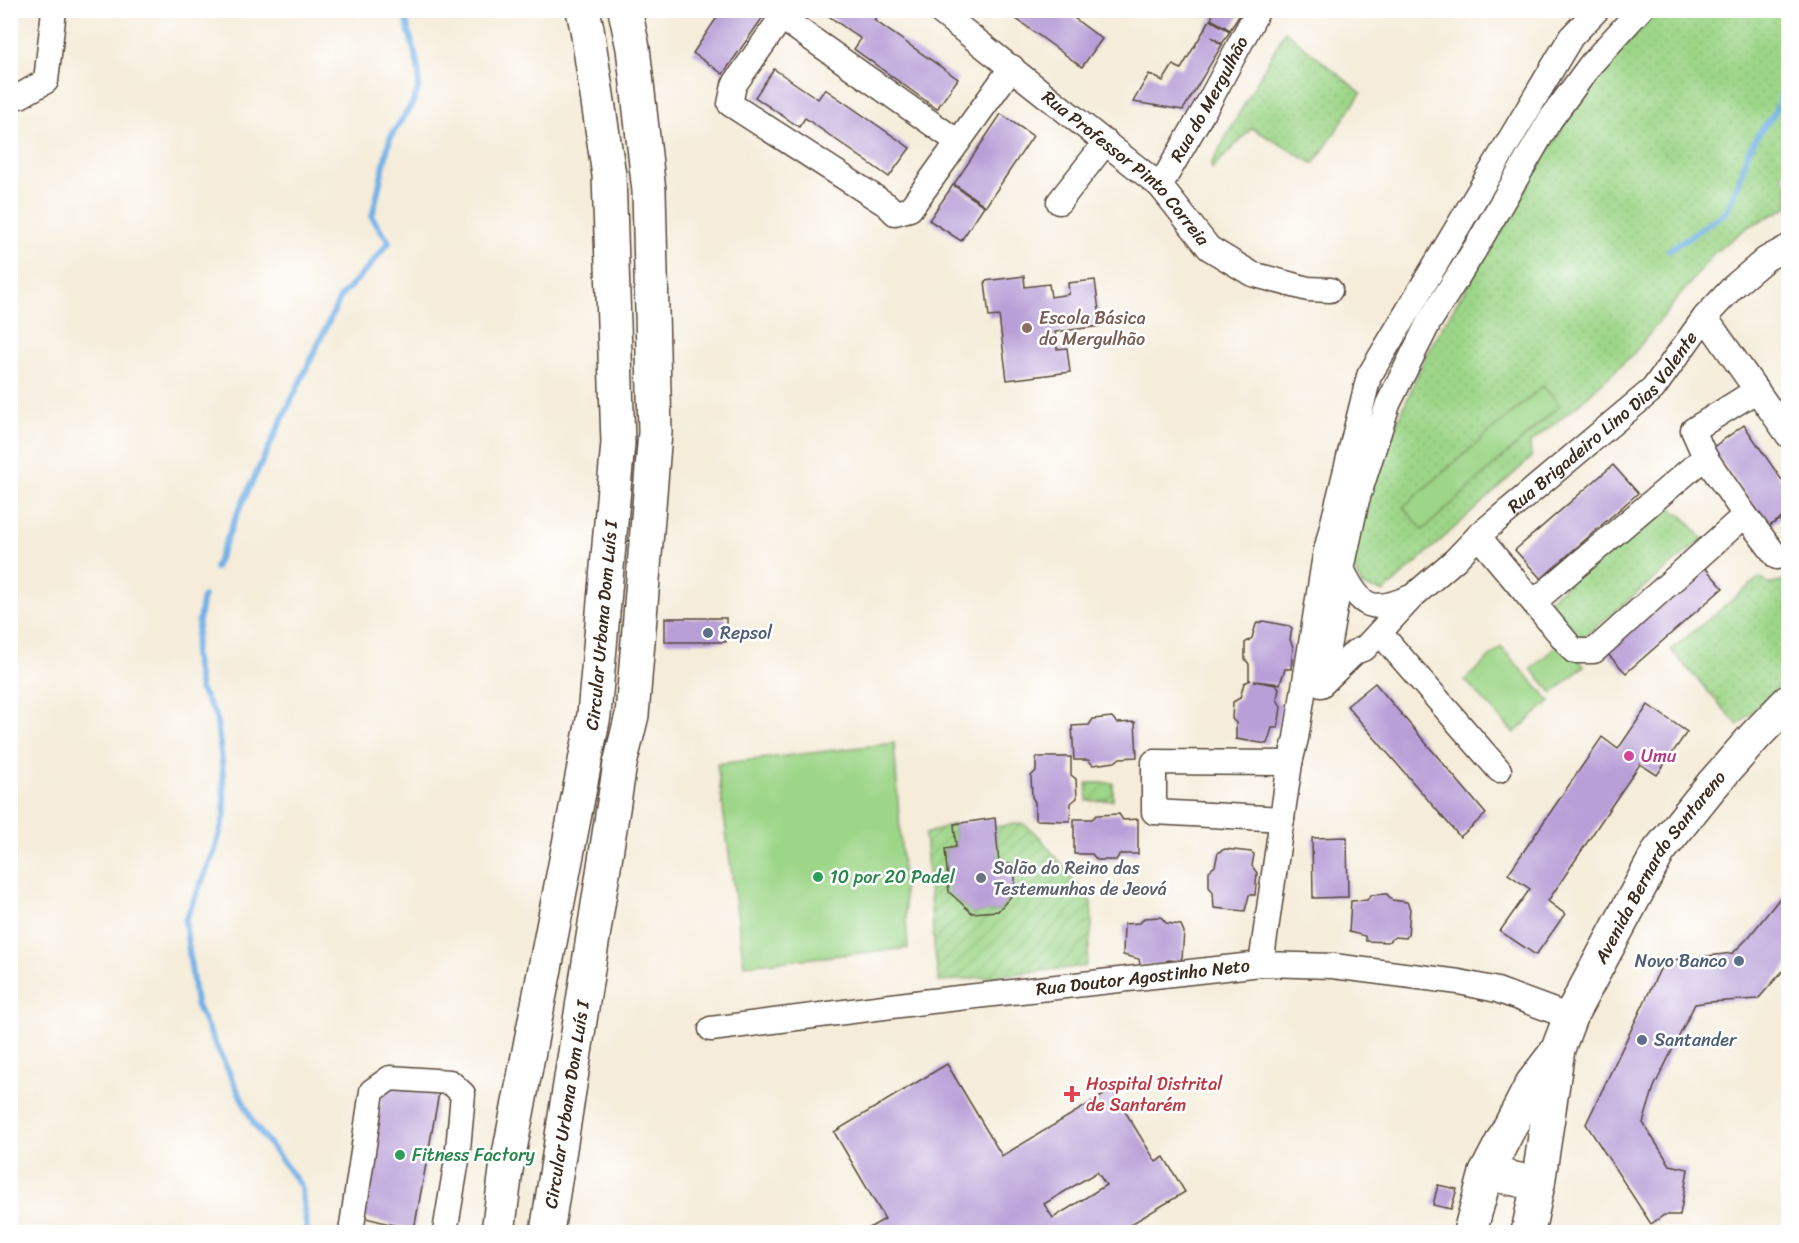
<svg xmlns="http://www.w3.org/2000/svg" width="1799" height="1243" viewBox="0 0 1799 1243" font-family="Sriracha,sans-serif">
  <style>
    .park { fill: url(#park-dots); stroke: #6c8053; stroke-width: 1.5 }
    .garden { fill: url(#garden-furrows); stroke: #6c8053; stroke-width: 1.5 }
    .pitch { fill: #9dd688; stroke: #6c8053; stroke-width: 1.5 }
    .lines { fill: none; stroke-linecap: round; stroke-linejoin: round }
    .stream { stroke: #73b0e5; stroke-width: 6 }
    .building { fill: #b89fd7; fill-rule: evenodd }
    .minor-casing { stroke: #57473a; stroke-width: 27 }
    .secondary-casing { stroke: #57473a; stroke-width: 36 }
    .primary-casing { stroke: #57473a; stroke-width: 36 }
    .trunk-casing { stroke: #57473a; stroke-width: 36 }
    .minor { stroke: #fff; stroke-width: 24 }
    .secondary { stroke: #fff; stroke-width: 33 }
    .primary { stroke: #fff; stroke-width: 33 }
    .trunk { stroke: #fff; stroke-width: 33 }
    .education-dot { fill: #8d6e63; stroke: #fff; stroke-width: 2 }
    .service-dot { fill: #5c6f8a; stroke: #fff; stroke-width: 2 }
    .hotel-dot { fill: #d1479c; stroke: #fff; stroke-width: 2 }
    .leisure-dot { fill: #2e9e5b; stroke: #fff; stroke-width: 2 }
    .worship-dot { fill: #6b7280; stroke: #fff; stroke-width: 2 }
    .health-dot { fill: #e0444e; stroke: #fff; stroke-width: 2 }
    .labels { text-anchor: middle; stroke-width: 5; stroke-linejoin: round; paint-order: stroke }
    .street-label { font-size: 18px; fill: #3b2a1e; stroke: #fff }
    .education-label { font-size: 18px; fill: #785e54; stroke: #fff; text-anchor: start }
    .service-label { font-size: 18px; fill: #4e5e75; stroke: #fff; text-anchor: start }
    .hotel-label { font-size: 18px; fill: #b23c85; stroke: #fff; text-anchor: start }
    .worship-label { font-size: 18px; fill: #5b616d; stroke: #fff; text-anchor: start }
    .leisure-label { font-size: 18px; fill: #27864d; stroke: #fff; text-anchor: start }
    .health-label { font-size: 18px; fill: #be3a42; stroke: #fff; text-anchor: start }
  </style>
  <defs>
    <pattern id="park-dots" width="8" height="8" patternUnits="userSpaceOnUse" patternTransform="scale(1.5)"><rect width="8" height="8" fill="#9dd688"/><path d="M2 2h.1M6 6h.1" fill="none" stroke="#88b875" stroke-width="1.8" stroke-linecap="round"/></pattern>
    <pattern id="garden-furrows" width="10" height="10" patternUnits="userSpaceOnUse" patternTransform="scale(1.5)"><rect width="10" height="10" fill="#9dd688"/><path d="M-1 1l2-2M0 10L10 0M9 11l2-2" fill="none" stroke="#88b875"/></pattern>
  </defs>
  <rect width="100%" height="100%" fill="#fff"/>
  <filter id="ink" filterUnits="userSpaceOnUse"><feTurbulence type="fractalNoise" baseFrequency=".0167" numOctaves="2"/><feDisplacementMap in="SourceGraphic" scale="12" xChannelSelector="R" yChannelSelector="G"/><feConvolveMatrix kernelMatrix="1 2 1 2 8 2 1 2 1" color-interpolation-filters="sRGB"/></filter>
  <filter id="wash" filterUnits="userSpaceOnUse"><feTurbulence type="fractalNoise" baseFrequency=".008" numOctaves="4" result="noise"/><feDisplacementMap in="SourceGraphic" scale="24" xChannelSelector="R" yChannelSelector="G"/><feGaussianBlur stdDeviation="1.35" result="paint"/><feColorMatrix in="noise" values="0 0 0 0 0 0 0 0 0 0 0 0 0 0 0 0 0 1.4 0 .05"/><feComposite in="paint" operator="in"/></filter>
  <g filter="url(#wash)">
    <rect width="100%" height="100%" fill="#f5ecd9"/>
    <g class="park">
      <path d="M 1653,11 L 1788,11 L 1788,169 L 1782,175 L 1788,186 L 1788,207 L 1748,227 L 1714,253 L 1634,353 L 1580,403 L 1530,443 L 1531,458 L 1384,592 L 1362,586 L 1346,547 L 1426,354 L 1598,69 Z"/>
      <path d="M 1285,31 L 1361,93 L 1314,164 L 1252,128 L 1212,169 L 1211,164 Z"/>
      <path d="M 1665,501 L 1678,514 L 1680,513 L 1703,539 L 1574,645 L 1542,606 Z"/>
      <path d="M 1788,577 L 1788,677 L 1738,725 L 1671,650 L 1759,578 L 1770,584 L 1786,581 Z"/>
    </g>
    <g class="garden">
      <path d="M 1087,783 L 1113,783 L 1113,800 L 1087,801 Z"/>
      <path d="M 1022,823 L 1039,836 L 1091,902 L 1092,926 L 1086,966 L 939,982 L 934,946 L 925,834 L 954,824 L 956,847 L 945,849 L 949,892 L 972,913 L 998,911 L 1014,893 L 1016,864 L 999,864 L 995,827 Z"/>
    </g>
    <g class="pitch">
      <path d="M 1543,386 L 1560,405 L 1423,530 L 1403,507 Z"/>
      <path d="M 1562,641 L 1584,666 L 1553,693 L 1531,669 Z"/>
      <path d="M 1501,647 L 1550,701 L 1514,733 L 1465,680 Z"/>
      <path d="M 894,743 L 908,948 L 744,965 L 717,764 Z"/>
    </g>
    <g class="lines">
      <g class="stream">
        <path d="M 1669,250 L 1726,212 L 1739,182 L 1748,152 L 1759,133 L 1772,117 L 1788,84"/>
        <path d="M 215,568 L 237,514 L 341,296 L 367,269 L 389,242 L 372,217 L 390,138 L 412,104 L 418,89 L 419,75 L 417,62 L 403,10"/>
        <path d="M 204,596 L 202,601 L 194,654 L 200,689 L 216,716 L 222,761 L 225,814 L 215,850 L 185,921 L 196,1004 L 254,1124 L 301,1186 L 307,1232"/>
      </g>
    </g>
    <g id="blocks">
      <g class="building">
        <path d="M 722,10 L 768,10 L 723,74 L 693,53 Z"/>
        <path d="M 820,10 L 881,10 L 874,20 L 958,79 L 937,109 L 854,49 L 861,39 Z"/>
        <path d="M 1004,10 L 1063,10 L 1102,39 L 1082,67 Z"/>
        <path d="M 1215,10 L 1237,10 L 1241,13 L 1230,30 L 1211,19 Z"/>
        <path d="M 1210,20 L 1230,31 L 1222,44 L 1211,37 L 1222,45 L 1183,110 L 1133,102 L 1149,74 L 1163,81 L 1173,65 L 1181,69 Z"/>
        <path d="M 774,69 L 818,99 L 825,89 L 910,148 L 889,177 L 805,118 L 799,127 L 755,97 Z"/>
        <path d="M 1001,114 L 1033,136 L 986,206 L 954,184 Z"/>
        <path d="M 953,185 L 984,206 L 961,241 L 929,220 Z"/>
        <path d="M 1024,276 L 1025,287 L 1049,284 L 1051,297 L 1069,294 L 1068,283 L 1095,280 L 1101,326 L 1055,332 L 1057,349 L 1067,348 L 1070,372 L 1007,380 L 999,316 L 989,317 L 985,281 Z"/>
        <path d="M 1744,425 L 1788,489 L 1788,514 L 1768,527 L 1712,448 Z"/>
        <path d="M 1613,465 L 1638,493 L 1541,579 L 1515,550 Z"/>
        <path d="M 1699,561 L 1723,588 L 1626,673 L 1602,648 Z"/>
        <rect x="665" y="618" width="61" height="24"/>
        <path d="M 1263,621 L 1289,626 L 1292,628 L 1290,640 L 1293,647 L 1291,669 L 1285,669 L 1280,684 L 1254,681 L 1276,685 L 1279,688 L 1277,699 L 1281,707 L 1278,728 L 1272,728 L 1267,744 L 1236,739 L 1236,723 L 1232,719 L 1233,702 L 1240,698 L 1244,683 L 1251,680 L 1249,680 L 1249,664 L 1245,659 L 1245,643 L 1252,638 L 1256,624 Z"/>
        <path d="M 1375,683 L 1486,814 L 1460,837 L 1347,706 Z"/>
        <path d="M 1648,705 L 1687,732 L 1657,775 L 1640,764 L 1608,811 L 1548,901 L 1565,914 L 1536,955 L 1500,931 L 1530,889 L 1508,874 L 1602,737 L 1618,749 Z"/>
        <path d="M 1112,717 L 1117,723 L 1135,722 L 1137,757 L 1120,758 L 1115,762 L 1093,765 L 1088,760 L 1074,760 L 1072,726 L 1089,725 L 1093,719 Z"/>
        <path d="M 1036,757 L 1071,757 L 1071,775 L 1076,779 L 1077,798 L 1071,803 L 1070,821 L 1035,820 L 1035,802 L 1032,797 L 1031,776 L 1036,771 Z"/>
        <path d="M 1119,814 L 1123,820 L 1138,819 L 1138,854 L 1120,854 L 1116,860 L 1097,860 L 1092,854 L 1074,854 L 1074,819 L 1092,819 L 1097,815 Z"/>
        <path d="M 995,818 L 999,864 L 1016,864 L 1014,893 L 998,911 L 972,913 L 949,892 L 945,849 L 956,847 L 954,824 Z"/>
        <path d="M 1347,837 L 1348,897 L 1313,898 L 1312,838 Z"/>
        <path d="M 1225,849 L 1251,852 L 1254,854 L 1252,866 L 1257,873 L 1255,895 L 1249,895 L 1245,911 L 1214,908 L 1213,892 L 1209,887 L 1209,871 L 1215,866 L 1218,852 Z"/>
        <path d="M 1788,888 L 1788,965 L 1758,999 L 1709,1002 L 1695,1004 L 1654,1087 L 1643,1123 L 1670,1165 L 1688,1169 L 1680,1215 L 1664,1215 L 1651,1224 L 1586,1124 L 1664,961 L 1733,953 L 1748,938 Z"/>
        <path d="M 1387,894 L 1392,900 L 1407,902 L 1410,909 L 1408,935 L 1406,938 L 1395,937 L 1388,942 L 1366,941 L 1365,936 L 1349,932 L 1351,901 L 1367,900 L 1371,895 Z"/>
        <path d="M 1161,917 L 1166,923 L 1181,925 L 1184,932 L 1182,958 L 1180,961 L 1168,960 L 1161,965 L 1140,965 L 1139,959 L 1123,955 L 1124,924 L 1140,923 L 1144,918 Z"/>
        <path d="M 947,1064 L 1002,1156 L 1112,1090 L 1156,1162 L 1164,1157 L 1185,1192 L 1118,1232 L 862,1232 L 885,1219 L 834,1132 ZM 1097,1172 L 1106,1185 L 1053,1218 L 1044,1204 Z"/>
        <path d="M 384,1084 L 439,1093 L 414,1230 L 362,1217 Z"/>
        <path d="M 1438,1185 L 1457,1189 L 1451,1209 L 1433,1205 Z"/>
      </g>
    </g>
  </g>
  <g filter="url(#ink)">
    <use href="#blocks" fill-opacity="0" stroke="#57473a" stroke-width="1.5"/>
    <g class="lines">
      <defs>
        <g id="minor">
          <path d="M 787,10 L 734,85 L 730,104 L 887,205 L 895,213 L 910,209 L 1012,67"/>
          <path id="s1" d="M 938,10 L 1160,186 L 1209,248 L 1252,274 L 1308,289 L 1330,290"/>
          <path d="M 782,18 L 958,142"/>
          <path d="M 10,95 L 20,96 L 46,81 L 54,10"/>
          <path id="s2" d="M 1160,186 L 1210,100 L 1258,10"/>
          <path d="M 1059,202 L 1106,142"/>
          <path d="M 1705,317 L 1788,435"/>
          <path d="M 1757,390 L 1693,430 L 1705,457 L 1745,515 L 1777,557"/>
          <path d="M 1478,536 L 1574,651 L 1594,651 L 1745,515"/>
          <path d="M 1342,569 C 1361,609 1372,614 1413,596"/>
          <path d="M 1534,602 L 1705,457"/>
          <path d="M 1380,633 L 1499,770"/>
          <path d="M 1323,676 L 1342,569 L 1357,500 L 1388,404 L 1429,322 L 1475,249 L 1550,120 L 1591,64 L 1640,10"/>
          <path id="s3" d="M 1321,685 L 1355,652 L 1365,648 L 1413,596 L 1455,560 L 1478,536 L 1653,389 L 1705,317 L 1734,286 L 1766,259 L 1788,247"/>
          <path d="M 1282,819 L 1154,812 L 1154,762 L 1290,763"/>
          <path d="M 1261,964 L 1290,763 L 1296,738 L 1325,555 L 1369,376 L 1571,37 L 1597,10"/>
          <path id="s4" d="M 711,1029 L 923,1002 L 1261,964 L 1333,966 L 1459,982 L 1497,990 L 1570,1017"/>
          <path d="M 351,1232 L 372,1091 L 390,1078 L 450,1082 L 463,1094 L 457,1160 L 445,1232"/>
        </g>
        <g id="secondary">
          <path d="M 1486,1173 L 1532,1084 L 1554,1055"/>
          <path id="s5" d="M 1538,1184 L 1558,1049 L 1570,1017 L 1659,851 L 1712,785 L 1756,735 L 1788,702"/>
        </g>
        <path id="primary" d="M 1470,1232 L 1486,1173 L 1538,1184 L 1528,1232"/>
        <g id="trunk">
          <path id="s6" d="M 498,1232 L 506,1170 L 594,715 L 618,443 L 609,175 L 587,29 L 583,10"/>
          <path id="s7" d="M 547,1232 L 620,764 L 632,715 L 655,432 L 649,191 L 633,48 L 625,10"/>
        </g>
      </defs>
      <use href="#minor" class="minor-casing"/>
      <use href="#secondary" class="secondary-casing"/>
      <use href="#primary" class="primary-casing"/>
      <use href="#trunk" class="trunk-casing"/>
      <use href="#minor" class="minor"/>
      <use href="#secondary" class="secondary"/>
      <use href="#primary" class="primary"/>
      <use href="#trunk" class="trunk"/>
    </g>
  </g>
  <circle class="education-dot" cx="1027" cy="328" r="6"/>
  <g class="service-dot">
    <circle cx="708" cy="633" r="6"/>
    <circle cx="1739" cy="961" r="6"/>
    <circle cx="1642" cy="1040" r="6"/>
  </g>
  <circle class="hotel-dot" cx="1629" cy="756" r="6"/>
  <g class="leisure-dot">
    <circle cx="818" cy="877" r="6"/>
    <circle cx="400" cy="1155" r="6"/>
  </g>
  <circle class="worship-dot" cx="981" cy="878" r="6"/>
  <path class="health-dot" d="M1069 1085h6v6h6v6h-6v6h-6v-6h-6v-6h6z"/>
  <g class="labels">
    <g class="street-label">
      <text dy="6" stroke="none"><textPath href="#s2" startOffset="100">Rua do Mergulhão</textPath></text>
      <text dy="6" stroke="none"><textPath href="#s1" startOffset="246">Rua Professor Pinto Correia</textPath></text>
      <text dy="6" stroke="none"><textPath href="#s3" startOffset="387">Rua Brigadeiro Lino Dias Valente</textPath></text>
      <text dy="6" stroke="none"><textPath href="#s6" startOffset="616">Circular Urbana Dom Luís I</textPath></text>
      <text dy="6" stroke="none"><textPath href="#s5" startOffset="346">Avenida Bernardo Santareno</textPath></text>
      <text dy="6" stroke="none"><textPath href="#s4" startOffset="435">Rua Doutor Agostinho Neto</textPath></text>
      <text dy="6" stroke="none"><textPath href="#s7" startOffset="129">Circular Urbana Dom Luís I</textPath></text>
    </g>
    <g class="education-label">
      <text x="1039" y="324">Escola Básica<tspan x="1039" dy="21">do Mergulhão</tspan></text>
    </g>
    <g class="service-label">
      <text x="720" y="639">Repsol</text>
      <text x="1727" y="967" text-anchor="end">Novo Banco</text>
      <text x="1654" y="1046">Santander</text>
    </g>
    <g class="hotel-label">
      <text x="1641" y="762">Umu</text>
    </g>
    <g class="worship-label">
      <text x="993" y="874">Salão do Reino das<tspan x="993" dy="21">Testemunhas de Jeová</tspan></text>
    </g>
    <g class="leisure-label">
      <text x="830" y="883">10 por 20 Padel</text>
      <text x="412" y="1161">Fitness Factory</text>
    </g>
    <g class="health-label">
      <text x="1086" y="1090">Hospital Distrital<tspan x="1086" dy="21">de Santarém</tspan></text>
    </g>
  </g>
  <rect width="1799" height="1243" fill="none" stroke="#fff" stroke-width="36"/>
</svg>
